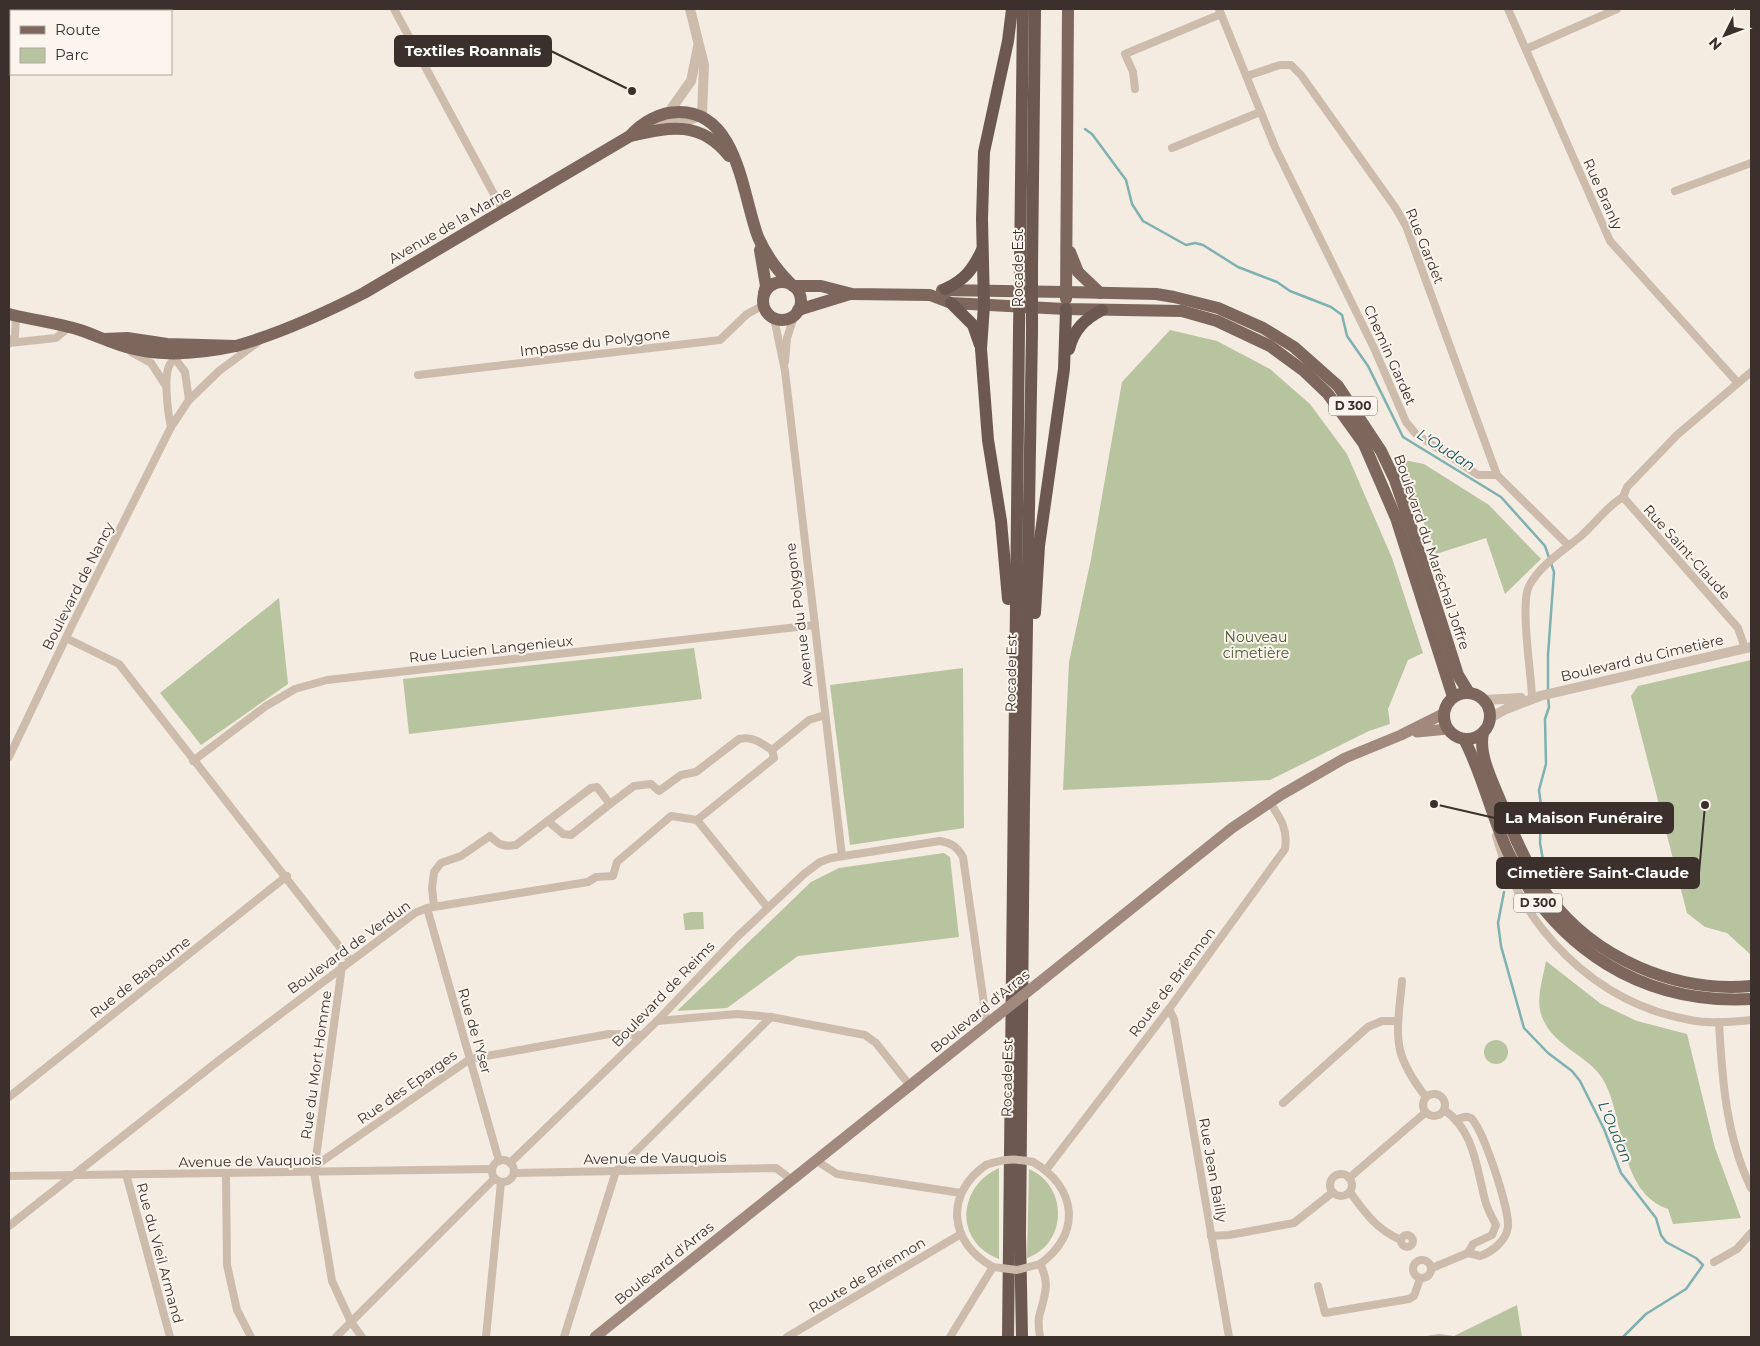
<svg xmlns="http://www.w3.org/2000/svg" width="1760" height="1346" viewBox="0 0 1760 1346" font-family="Montserrat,sans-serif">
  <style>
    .green { fill: #b8c4a0 }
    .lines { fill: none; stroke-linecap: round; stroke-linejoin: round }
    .stream { stroke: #7fb0b2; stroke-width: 2.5 }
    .minor { stroke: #cdbbac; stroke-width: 8 }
    .tertiary { stroke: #cdbbac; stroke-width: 10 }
    .secondary { stroke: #a18a7d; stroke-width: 11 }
    .primary { stroke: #7d675c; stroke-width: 12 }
    .trunk { stroke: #6c584f; stroke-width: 12 }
    .minor-bridge { stroke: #cdbbac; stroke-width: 8 }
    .secondary-bridge { stroke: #a18a7d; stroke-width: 11 }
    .trunk-bridge { stroke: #6c584f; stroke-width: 12 }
    .labels { text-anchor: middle; stroke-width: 4; stroke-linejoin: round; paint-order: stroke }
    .shield { fill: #fbf5ee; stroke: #756b66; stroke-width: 1 }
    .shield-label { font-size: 12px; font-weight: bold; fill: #3b302b }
    .street-label { font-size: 14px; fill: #3b302b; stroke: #fbf5ee }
    .park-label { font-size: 14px; fill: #4a5a2e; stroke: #fbf5ee }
    .water-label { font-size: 15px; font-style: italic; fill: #1f5a5e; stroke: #fbf5ee }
    .leader { fill: none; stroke: #3b302b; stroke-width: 2 }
    .callout-dot { fill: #3b302b; stroke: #fbf5ee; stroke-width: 2 }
    .callout { fill: #3b302b; stroke: #3b302b; stroke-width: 2 }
    .callout-label { font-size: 15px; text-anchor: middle; font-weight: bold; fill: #fff }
  </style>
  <rect width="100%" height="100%" fill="#f4ebe1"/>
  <g class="green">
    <path d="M 1170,330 L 1217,341 L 1270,369 L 1310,404 L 1347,454 L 1392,558 L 1423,653 L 1408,660 L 1388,709 L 1390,724 L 1369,731 L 1270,780 L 1063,790 L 1069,662 L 1091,559 L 1122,382 Z"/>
    <path d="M 1399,459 L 1424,464 L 1489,505 L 1541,559 L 1505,594 L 1486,538 L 1436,554 Z"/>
    <path d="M 279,598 L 288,684 L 201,745 L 160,693 Z"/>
    <path d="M 694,648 L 702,699 L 409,734 L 403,679 Z"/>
    <path d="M 1751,660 L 1751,955 L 1727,933 L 1705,927 L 1687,913 L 1631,696 L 1638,686 Z"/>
    <path d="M 963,668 L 964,828 L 850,845 L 830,685 Z"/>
    <path d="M 944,853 L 950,857 L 959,937 L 798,956 L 727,1008 L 677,1011 L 811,882 L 839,868 Z"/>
    <path d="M 691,912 L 703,912 L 704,929 L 685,930 L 683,914 Z"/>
    <path d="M 1546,961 L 1601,1004 L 1637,1021 L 1687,1034 L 1715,1148 L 1741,1218 L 1673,1224 L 1668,1209 C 1619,1192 1625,1122 1605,1083 C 1591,1055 1551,1047 1541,1014 C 1536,998 1543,978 1546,961 Z"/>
    <circle cx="1496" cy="1052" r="12"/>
    <path d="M 999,1168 L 999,1259 C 954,1242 957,1187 999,1168 Z"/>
    <path d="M 1029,1169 C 1068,1186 1068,1243 1027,1258 Z"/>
    <path d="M 1517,1305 L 1522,1337 L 1420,1337 L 1439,1334 L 1454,1336 Z"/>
  </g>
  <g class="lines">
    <g class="stream">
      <path d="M 1085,129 L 1092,134 L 1126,180 L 1132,204 L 1143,221 L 1186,245 L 1195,243 L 1203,245 L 1238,267 L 1277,282 L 1290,291 L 1331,307 L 1342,315 L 1347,336 L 1368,366 L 1403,437 L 1501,497 L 1545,546 L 1554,572 L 1548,655 L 1548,690"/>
      <path d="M 1543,860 L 1540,843 L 1541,805 L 1539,790 L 1546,764 L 1545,719 L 1549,707 L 1548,696"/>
      <path d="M 1504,892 L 1498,923 L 1501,946 L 1524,1028 L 1548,1053 L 1572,1071 L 1580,1081 L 1604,1129 L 1621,1173 L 1656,1218 L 1661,1235 L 1666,1242 L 1696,1258 L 1703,1265 L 1686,1289 L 1646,1314 L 1623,1337"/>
    </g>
    <g class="minor">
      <path d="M 16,9 L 19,11"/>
      <path d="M 394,9 L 503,211"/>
      <path d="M 1219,9 L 1275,147 L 1374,348 L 1406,422 L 1416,434 L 1478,475 L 1497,475 L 1568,545"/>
      <path d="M 1508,9 L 1610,241 L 1738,383"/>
      <path d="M 1526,49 L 1617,9"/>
      <path d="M 1247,76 L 1280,65 L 1291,65 L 1301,75 L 1395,207 L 1406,226 L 1497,475"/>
      <path d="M 1135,89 L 1133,72 L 1125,54 L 1221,14"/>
      <path d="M 1172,148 L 1260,112"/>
      <path d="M 1675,191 L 1751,163"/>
      <path d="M 774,318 L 785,371 L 842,856"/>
      <path d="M 9,343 L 56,338 L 68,328"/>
      <path d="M 10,343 L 15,336 L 16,316"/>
      <path d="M 131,352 L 151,363 L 166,386"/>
      <path d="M 173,356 L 185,372 L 189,400"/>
      <path d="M 785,362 L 787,338 L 795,314"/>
      <path d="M 418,375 L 720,340 L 747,314 L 764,305"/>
      <path d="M 171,427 C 168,414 163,376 170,364 C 173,360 178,356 182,352"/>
      <path d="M 1623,497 L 1738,628 L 1745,648"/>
      <path d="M 1623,497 L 1627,487 L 1677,435 L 1751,372"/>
      <path d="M 66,638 L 119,664 L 350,960"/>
      <path d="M 1532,696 C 1531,673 1520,603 1529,586 C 1540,565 1564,550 1581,536 C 1595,524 1607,506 1623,497"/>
      <path d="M 9,757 L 73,623 L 171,427 L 189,400 L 219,371 L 258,342"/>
      <path d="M 193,761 L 266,706 L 295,689 L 327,680 L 815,625"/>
      <path d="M 697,820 L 774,758 L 772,750"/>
      <path d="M 548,821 L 563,834 L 571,835 L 610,804"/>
      <path d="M 1496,836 C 1521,928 1595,1003 1690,1020 C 1710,1024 1731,1022 1751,1020"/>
      <path d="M 434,906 L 432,888 L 434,872 L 441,863 L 461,856 L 490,836 C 499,845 503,847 516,845 L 591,788 L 597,787 L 610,804 L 634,786 L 651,784 L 659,791 L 681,775 L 696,772 L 739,739 C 753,736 761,743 772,750 L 809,720 L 825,715"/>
      <path d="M 427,908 L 499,1161"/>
      <path d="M 342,966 L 314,1172 L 332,1281 L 351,1322 L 362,1337"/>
      <path d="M 1402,981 C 1397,1036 1390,1051 1426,1097"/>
      <path d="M 1169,1009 L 1174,1019 L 1229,1337"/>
      <path d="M 657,1021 L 737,1014 L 771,1017 L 865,1035 L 876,1043 L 911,1087"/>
      <path d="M 1719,1022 C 1722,1079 1726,1136 1751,1188"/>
      <circle cx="1434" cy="1105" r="11"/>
      <path d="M 9,1097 L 287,876"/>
      <path d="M 1283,1103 L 1368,1027 L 1382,1021 L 1398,1021"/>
      <path d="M 1456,1120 C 1461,1118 1466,1115 1471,1118 C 1483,1128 1510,1211 1508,1227 C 1506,1241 1492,1252 1480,1256 L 1468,1253"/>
      <circle cx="503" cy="1171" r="11"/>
      <path d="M 817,1161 L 837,1174 L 961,1193"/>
      <path d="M 1033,1162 C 1077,1187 1082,1234 1040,1264 C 1051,1284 1044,1297 1039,1317 C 1038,1323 1039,1331 1040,1337"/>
      <path d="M 510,1163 L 657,1021 L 736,938 L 804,874 L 820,862 L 831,858 L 940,841 C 952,843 957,847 963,857 L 987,1025"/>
      <path d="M 315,1166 L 470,1059 L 609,1034 L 642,1035"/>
      <path d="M 1046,1170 L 1169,1009 L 1285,849 C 1288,829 1281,819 1270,803"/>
      <path d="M 514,1173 L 776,1168 L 792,1180"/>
      <path d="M 126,1174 L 170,1337"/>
      <path d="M 226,1174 L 227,1265 L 237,1310 L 251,1337"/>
      <circle cx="1341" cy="1185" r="11"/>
      <path d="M 9,1176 L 491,1169"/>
      <path d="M 1349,1178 L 1426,1112"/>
      <path d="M 1350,1192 C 1365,1213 1377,1230 1401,1240"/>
      <path d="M 9,1226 L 222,1058 L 415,913 L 427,908 L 588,882 L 596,877 L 613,876 L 617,862 L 671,816 L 697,820 L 768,908"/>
      <circle cx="1407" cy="1241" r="6"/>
      <path d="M 1211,1236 L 1229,1235 L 1294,1223 L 1333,1192"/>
      <circle cx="1422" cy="1269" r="9"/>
      <path d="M 1714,1262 L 1737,1249 L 1751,1233"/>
      <path d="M 1432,1268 L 1468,1253 L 1473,1244 L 1492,1235 L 1496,1225 C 1492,1217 1487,1209 1485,1200 C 1477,1170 1474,1129 1444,1110"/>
      <path d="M 1318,1286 L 1325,1313 L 1409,1299 L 1414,1296 L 1420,1279"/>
      <path d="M 336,1337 L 494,1179"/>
      <path d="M 486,1337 L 501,1182"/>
      <path d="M 564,1337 L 616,1171 L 771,1017"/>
      <path d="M 787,1337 L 961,1234"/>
      <path d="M 950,1337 L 993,1267 C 949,1243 944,1194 986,1165"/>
    </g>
    <g class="tertiary">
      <path d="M 669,112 L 691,81 L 698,47"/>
      <path d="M 647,129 C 668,120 683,125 702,115 L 704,65 L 690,9"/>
      <path d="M 1484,700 L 1521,698"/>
      <path d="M 1490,718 L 1506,709 L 1540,696 L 1751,647"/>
    </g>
    <g class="secondary">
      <path d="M 1417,732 L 1448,729"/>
      <path d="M 1036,985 L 1232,828 L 1281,795 L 1345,758 L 1401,735 L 1443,714"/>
      <path d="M 595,1337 L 997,1016"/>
    </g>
    <g class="primary">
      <path d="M 59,11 L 64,9"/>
      <path d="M 89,11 L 93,9"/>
      <path d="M 9,38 L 11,37"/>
      <path d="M 9,55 L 11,53"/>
      <path d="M 630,136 C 670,127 700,120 729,156"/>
      <path d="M 760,250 L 766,286 L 764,293"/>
      <path d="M 1070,252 L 1078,272 L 1100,293"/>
      <circle cx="782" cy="301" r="19"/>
      <path d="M 793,286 L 821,286 L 852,294 L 930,295 L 951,303 L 1066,309 L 1182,311 L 1217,321 L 1270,346 L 1304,371 L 1328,394 L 1364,444 L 1396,518 L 1453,697"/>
      <path d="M 942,290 L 1066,292 L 1156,294 L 1174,297 L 1218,308 L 1263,328 L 1294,347 L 1338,386 L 1381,451 L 1395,480 L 1411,527 L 1458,675 L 1469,693"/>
      <path d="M 1066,299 L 1068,9"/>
      <path d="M 798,310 L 850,294"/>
      <path d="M 9,314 C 32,320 57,323 80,330 C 98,336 115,345 134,349 C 167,357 204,353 236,346 L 167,344 L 127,338 L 104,339"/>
      <path d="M 236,346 C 281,333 323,314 364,293 L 630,136 C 642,122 660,112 679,112 C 738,112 742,194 758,237 C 766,255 776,269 790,283"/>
      <circle cx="1467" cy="716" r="23"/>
      <path d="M 1483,733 C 1478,756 1494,784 1502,805 C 1514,837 1528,869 1548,896 C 1594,958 1675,993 1751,986"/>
      <path d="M 1464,739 C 1483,775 1491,815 1508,852 C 1555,949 1643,1005 1751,999"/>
    </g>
    <g class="trunk">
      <path d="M 1032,266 L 1035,9"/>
      <path d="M 1020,267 L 1023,9"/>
      <path d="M 945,289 C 965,280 973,269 982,250"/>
      <path d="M 951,303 L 973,325 L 980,345"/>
      <path d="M 1069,349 C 1074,329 1085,319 1102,310"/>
      <path d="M 1008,599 L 1001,521 L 988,440 L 981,349 L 984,305 L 982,219 L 984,152 L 1008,41 L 1012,9"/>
      <path d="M 1035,613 L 1039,546 L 1064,369 L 1066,309"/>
      <path d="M 1008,1337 L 1019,330"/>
      <path d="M 1022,1337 L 1020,1235 L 1024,801 L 1032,332"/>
    </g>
    <g class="minor-bridge">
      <path d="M 986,1165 C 1003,1159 1015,1158 1033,1162"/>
      <path d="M 993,1267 L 1017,1270 L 1040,1264"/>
    </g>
    <path class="secondary-bridge" d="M 997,1016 L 1036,985"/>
    <g class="trunk-bridge">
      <path d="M 1032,266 L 1032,332"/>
      <path d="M 1019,330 L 1020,267"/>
    </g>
  </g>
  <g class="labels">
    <g class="shield">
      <rect x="1329" y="396.5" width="48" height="19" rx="4"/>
      <rect x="1514" y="893.5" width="48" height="19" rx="4"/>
    </g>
    <g class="shield-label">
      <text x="1353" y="410">D 300</text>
      <text x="1538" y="907">D 300</text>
    </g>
    <g class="street-label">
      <text transform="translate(1603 194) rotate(66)" y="5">Rue Branly</text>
      <text transform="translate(450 225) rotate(-30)" y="5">Avenue de la Marne</text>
      <text transform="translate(1425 246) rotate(68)" y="5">Rue Gardet</text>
      <text transform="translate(1018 268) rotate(-90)" y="5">Rocade Est</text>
      <text transform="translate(595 342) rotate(-7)" y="5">Impasse du Polygone</text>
      <text transform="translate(1390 355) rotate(66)" y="5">Chemin Gardet</text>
      <text transform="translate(1432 552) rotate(71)" y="5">Boulevard du Maréchal Joffre</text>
      <text transform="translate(1687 552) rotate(48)" y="5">Rue Saint-Claude</text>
      <text transform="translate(78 586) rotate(-63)" y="5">Boulevard de Nancy</text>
      <text transform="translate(799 615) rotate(-97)" y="5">Avenue du Polygone</text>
      <text transform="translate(491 649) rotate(-6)" y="5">Rue Lucien Langenieux</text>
      <text transform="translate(1642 658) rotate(-13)" y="5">Boulevard du Cimetière</text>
      <text transform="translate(1011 673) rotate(-89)" y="5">Rocade Est</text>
      <text transform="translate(349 947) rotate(-36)" y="5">Boulevard de Verdun</text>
      <text transform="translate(140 977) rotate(-38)" y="5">Rue de Bapaume</text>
      <text transform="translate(1172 982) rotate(-53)" y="5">Route de Briennon</text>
      <text transform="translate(663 994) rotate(-46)" y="5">Boulevard de Reims</text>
      <text transform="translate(980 1011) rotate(-39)" y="5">Boulevard d'Arras</text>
      <text transform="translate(475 1031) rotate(74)" y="5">Rue de l'Yser</text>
      <text transform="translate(316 1065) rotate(-82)" y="5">Rue du Mort Homme</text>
      <text transform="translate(1007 1078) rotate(-89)" y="5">Rocade Est</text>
      <text transform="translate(407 1087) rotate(-35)" y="5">Rue des Eparges</text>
      <text transform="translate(655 1158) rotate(-1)" y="5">Avenue de Vauquois</text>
      <text transform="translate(250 1161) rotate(-1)" y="5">Avenue de Vauquois</text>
      <text transform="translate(1213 1170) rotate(80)" y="5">Rue Jean Bailly</text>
      <text transform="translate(160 1253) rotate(75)" y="5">Rue du Vieil Armand</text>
      <text transform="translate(664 1263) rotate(-39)" y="5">Boulevard d'Arras</text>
      <text transform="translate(867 1275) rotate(-31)" y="5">Route de Briennon</text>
    </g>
    <g class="park-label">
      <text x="1256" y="642">Nouveau<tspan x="1256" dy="16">cimetière</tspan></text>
    </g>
    <g class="water-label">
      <text transform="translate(1446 450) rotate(32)" y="5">L'Oudan</text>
      <text transform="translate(1615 1132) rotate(67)" y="5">L'Oudan</text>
    </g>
  </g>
  <path class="leader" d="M632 91L551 51M1434 804L1495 818M1705 805L1699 873"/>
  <g class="callout-dot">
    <circle cx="632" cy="91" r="5"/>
    <circle cx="1434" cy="804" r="5"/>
    <circle cx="1705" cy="805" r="5"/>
  </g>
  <g class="callout">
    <rect x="395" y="36" width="156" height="30" rx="5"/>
    <rect x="1495" y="803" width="178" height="30" rx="5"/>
    <rect x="1497" y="858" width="202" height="30" rx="5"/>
  </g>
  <g class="callout-label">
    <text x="473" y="56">Textiles Roannais</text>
    <text x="1584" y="823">La Maison Funéraire</text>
    <text x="1598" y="878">Cimetière Saint-Claude</text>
  </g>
  <rect width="1760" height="1346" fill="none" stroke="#3b302b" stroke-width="20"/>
  <rect x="10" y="10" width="162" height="65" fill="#fbf5ee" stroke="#aea6a0"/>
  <rect x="20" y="26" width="25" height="8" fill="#7d675c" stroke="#aea6a0"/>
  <text x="55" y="35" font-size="15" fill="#3b302b">Route</text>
  <rect x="20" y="48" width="25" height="15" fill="#b8c4a0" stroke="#aea6a0"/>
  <text x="55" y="60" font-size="15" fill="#3b302b">Parc</text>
  <g transform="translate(1725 35) rotate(228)" stroke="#fbf5ee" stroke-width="4" paint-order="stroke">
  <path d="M0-4L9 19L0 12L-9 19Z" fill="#3b302b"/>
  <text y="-8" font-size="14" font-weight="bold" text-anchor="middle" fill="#3b302b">N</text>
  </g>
</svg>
